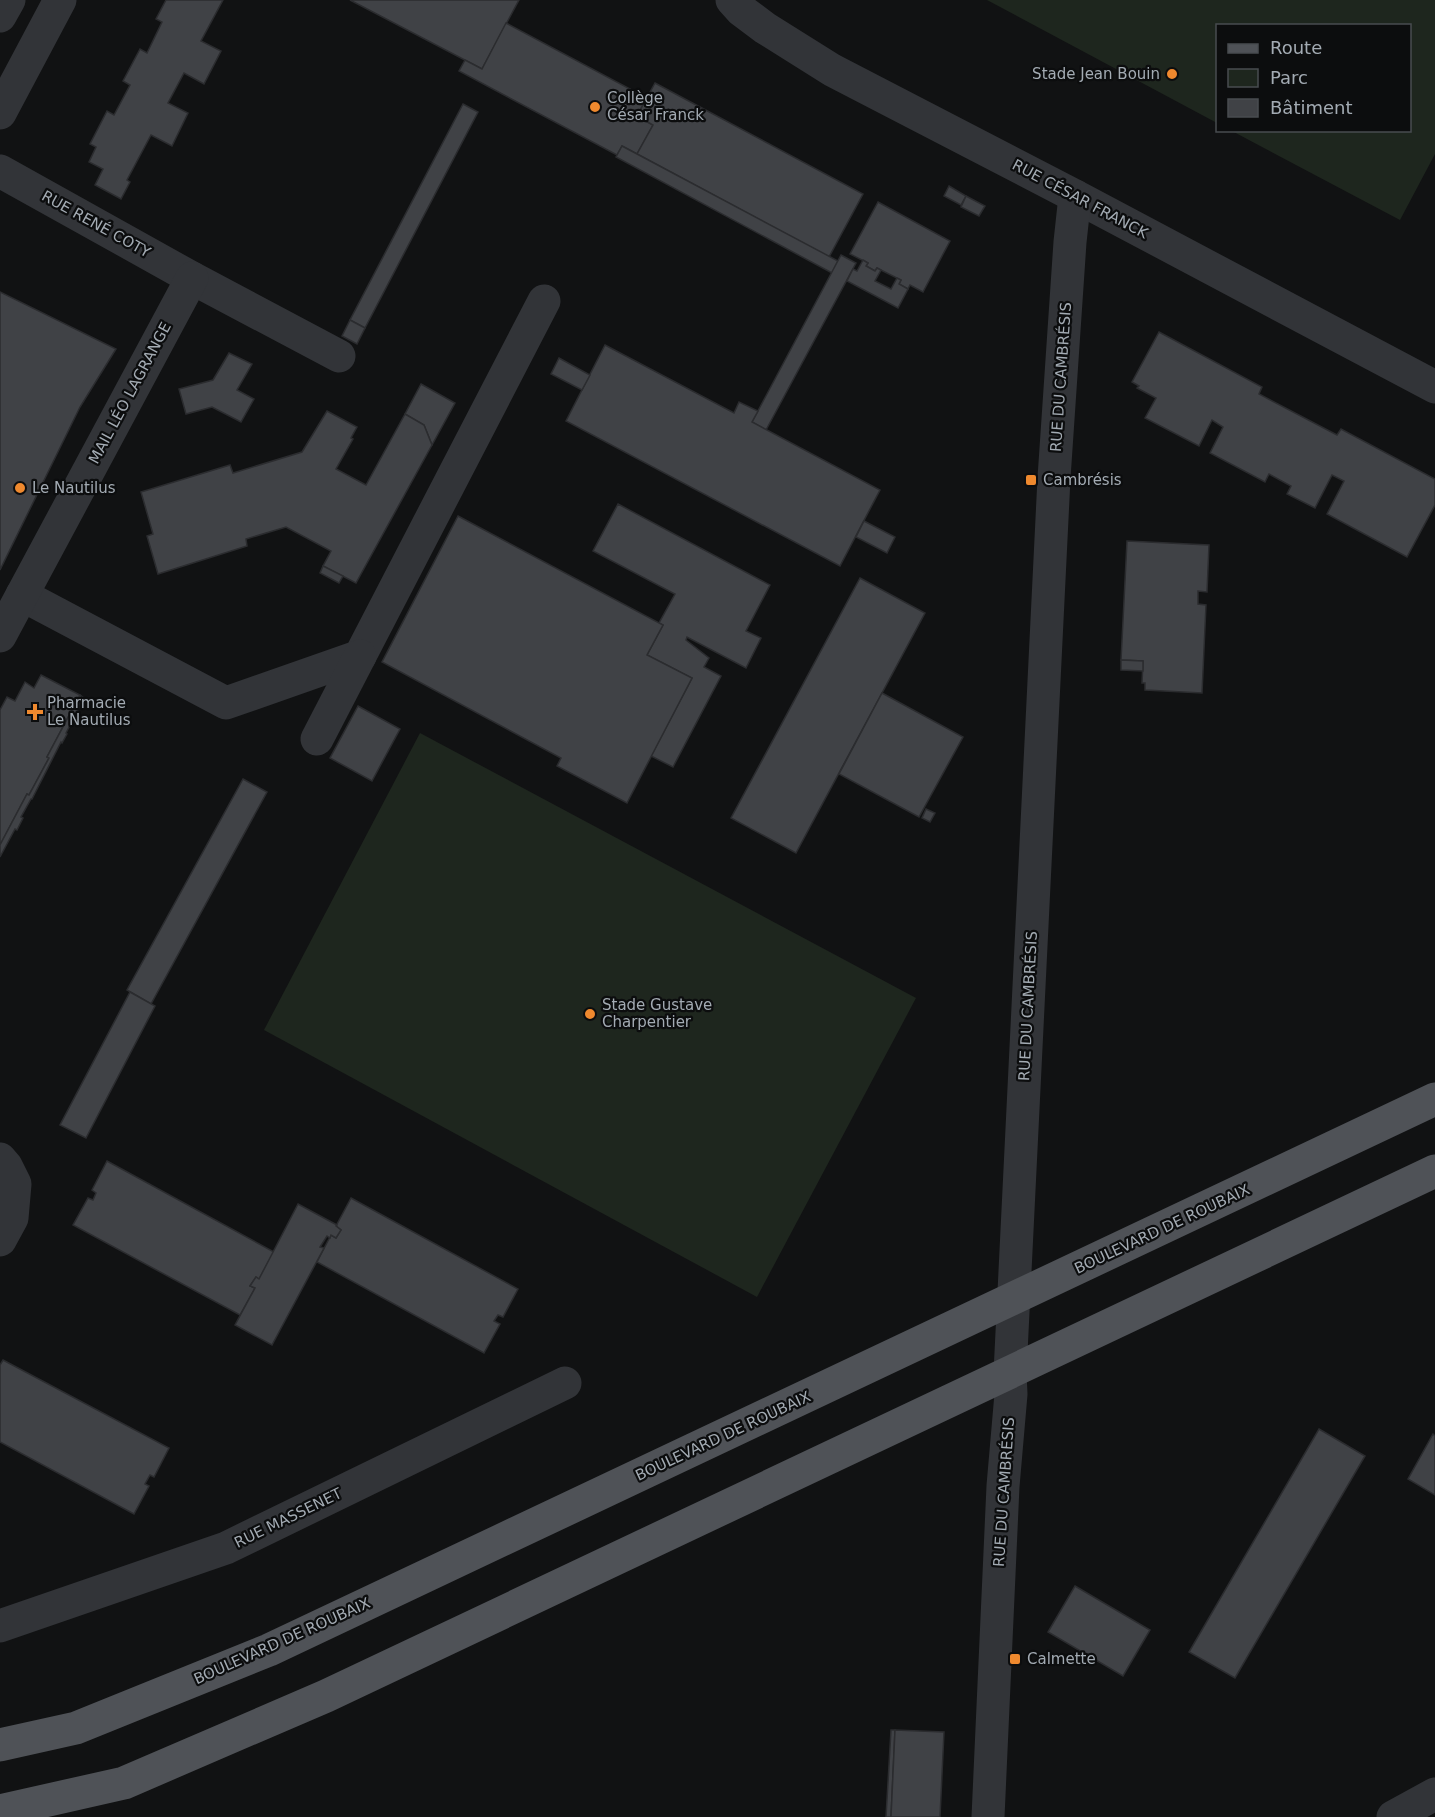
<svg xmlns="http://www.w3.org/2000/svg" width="1435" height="1817" viewBox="0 0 1435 1817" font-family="'DejaVu Sans',sans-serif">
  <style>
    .green { fill: #1e261e }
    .building { fill: #404246; stroke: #2b2c2f; stroke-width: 1.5 }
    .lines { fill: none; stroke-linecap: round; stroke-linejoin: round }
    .minor { stroke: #323438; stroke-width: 33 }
    .major { stroke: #4f5257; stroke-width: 33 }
    .poi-dot { fill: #ef892e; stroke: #0c0d0e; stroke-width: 2 }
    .labels { text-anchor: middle; stroke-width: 4.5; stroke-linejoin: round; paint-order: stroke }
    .poi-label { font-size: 15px; fill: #a3abb3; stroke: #0c0d0e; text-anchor: start }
    .street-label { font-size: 15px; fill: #a3abb3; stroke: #0c0d0e }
  </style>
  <rect width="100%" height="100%" fill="#111213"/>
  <g class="green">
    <path d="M 987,0 L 1435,0 L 1435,154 L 1400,220 L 1232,131 L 1410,130 L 1410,26 L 1218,26 L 1217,123 Z"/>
    <path d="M 420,733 L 916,998 L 757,1297 L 264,1030 Z"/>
  </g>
  <g class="building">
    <path d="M 166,0 L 223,0 L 201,41 L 221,51 L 204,84 L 184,73 L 168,103 L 188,113 L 172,146 L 151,135 L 127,180 L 130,182 L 121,199 L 95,185 L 103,169 L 89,162 L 96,147 L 90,144 L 107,111 L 114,115 L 130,85 L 123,81 L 140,49 L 147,53 L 162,22 L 156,19 Z"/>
    <path d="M 350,0 L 519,0 L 482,69 Z"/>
    <path d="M 506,23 L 647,98 L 637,116 L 653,125 L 637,154 L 622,146 L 617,155 L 459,71 L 465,60 L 482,69 Z"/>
    <path d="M 655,83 L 863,194 L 829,257 L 637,154 L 653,125 L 637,116 Z"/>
    <path d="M 463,104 L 478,112 L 365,328 L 350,320 Z"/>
    <path d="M 622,146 L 838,261 L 832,273 L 616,157 Z"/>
    <path d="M 949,186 L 966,196 L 961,205 L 944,196 Z"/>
    <path d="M 966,196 L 985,206 L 979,216 L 961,207 Z"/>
    <path d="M 878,202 L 950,241 L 923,292 L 910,285 L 908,289 L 899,284 L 901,280 L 877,268 L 875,271 L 866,266 L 868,263 L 850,254 Z"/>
    <path d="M 841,255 L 856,263 L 766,430 L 752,422 Z"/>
    <path d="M 863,260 L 868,263 L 866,266 L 875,271 L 877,268 L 881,270 L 875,281 L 891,289 L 897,278 L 901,280 L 899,284 L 908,289 L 898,308 L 847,281 L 853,269 L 857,271 Z"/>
    <path d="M 0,292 L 116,349 L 80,407 L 0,570 Z"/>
    <path d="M 350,320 L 365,328 L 357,344 L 342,336 Z"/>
    <path d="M 1159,332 L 1262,387 L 1259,394 L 1337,435 L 1341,429 L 1435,479 L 1435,505 L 1407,557 L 1327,514 L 1344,481 L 1332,475 L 1315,508 L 1287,494 L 1291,486 L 1269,474 L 1265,482 L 1210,453 L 1223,427 L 1212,420 L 1199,446 L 1145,418 L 1156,398 L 1137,388 L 1139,386 L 1132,382 Z"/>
    <path d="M 605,345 L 734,413 L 739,402 L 758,411 L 752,422 L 880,490 L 840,566 L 566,421 Z"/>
    <path d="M 229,353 L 252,364 L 237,390 L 254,399 L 241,422 L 212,407 L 186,414 L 179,389 L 213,380 Z"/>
    <path d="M 559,358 L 590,375 L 582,390 L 551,374 Z"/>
    <path d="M 421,384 L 455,403 L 432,445 L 424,425 L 405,414 Z"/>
    <path d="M 327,411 L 357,427 L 351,438 L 353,439 L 336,469 L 366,485 L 405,414 L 424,425 L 432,445 L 356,583 L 323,566 L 331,551 L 286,527 L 246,539 L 247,546 L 158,574 L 147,536 L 153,534 L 141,492 L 230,465 L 233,473 L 302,452 Z"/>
    <path d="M 618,504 L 770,585 L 746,631 L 761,638 L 746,668 L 687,637 L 686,640 L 709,658 L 704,667 L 721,676 L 673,767 L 651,756 L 692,678 L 647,655 L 663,625 L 659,623 L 675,594 L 593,551 Z"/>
    <path d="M 458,516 L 663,625 L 647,655 L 692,678 L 627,803 L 557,766 L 561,758 L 382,662 Z"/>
    <path d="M 864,521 L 895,537 L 887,553 L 856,537 Z"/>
    <path d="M 1127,541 L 1209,545 L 1207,592 L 1198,591 L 1198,604 L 1206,605 L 1202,693 L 1145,690 L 1145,683 L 1142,683 L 1143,661 L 1121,660 Z"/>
    <path d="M 323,566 L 343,576 L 339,583 L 320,573 Z"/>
    <path d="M 860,578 L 925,613 L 796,853 L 731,818 Z"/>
    <path d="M 1121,660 L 1143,661 L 1143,671 L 1121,670 Z"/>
    <path d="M 41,675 L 80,695 L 47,757 L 49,758 L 29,795 L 27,794 L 0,845 L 0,710 L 7,697 L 15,701 L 25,682 L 34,688 Z"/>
    <path d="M 882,693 L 963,737 L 919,817 L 839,774 Z"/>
    <path d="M 80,695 L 84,698 L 66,733 L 67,734 L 62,743 L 61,742 L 32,799 L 31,799 L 21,817 L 23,818 L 17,830 L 15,829 L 0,857 L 0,845 L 27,794 L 29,795 L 49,758 L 47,757 Z"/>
    <path d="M 358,706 L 400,729 L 372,781 L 330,758 Z"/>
    <path d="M 243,779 L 267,792 L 151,1004 L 127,990 Z"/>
    <path d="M 926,809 L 935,813 L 930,822 L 922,818 Z"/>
    <path d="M 130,992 L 155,1006 L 86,1138 L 60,1125 Z"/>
    <path d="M 107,1161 L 274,1252 L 259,1279 L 256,1277 L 250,1286 L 255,1288 L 240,1315 L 73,1225 L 88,1198 L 93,1200 L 96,1193 L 92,1190 Z"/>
    <path d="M 351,1198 L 518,1289 L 503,1317 L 498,1315 L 494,1321 L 500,1324 L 484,1353 L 317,1262 L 331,1235 L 336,1238 L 341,1230 L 336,1226 Z"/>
    <path d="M 298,1204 L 337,1225 L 336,1226 L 341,1230 L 336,1238 L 331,1235 L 330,1238 L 327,1236 L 320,1247 L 324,1248 L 272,1345 L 235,1325 L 255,1288 L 250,1286 L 256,1277 L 259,1279 Z"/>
    <path d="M 3,1360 L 169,1448 L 154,1477 L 150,1475 L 145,1484 L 149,1486 L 134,1514 L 0,1442 L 0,1365 Z"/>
    <path d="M 1319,1429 L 1365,1456 L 1235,1678 L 1189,1652 Z"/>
    <path d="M 1433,1434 L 1435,1436 L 1435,1495 L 1408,1479 Z"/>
    <path d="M 1075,1586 L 1150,1630 L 1123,1676 L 1048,1632 Z"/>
    <path d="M 891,1730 L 895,1730 L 891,1817 L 886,1817 Z"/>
    <path d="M 895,1730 L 944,1732 L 940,1817 L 891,1817 Z"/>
  </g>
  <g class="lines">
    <g class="minor">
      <path d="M 732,0 L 741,10 L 765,28 L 832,70 L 1075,196 L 1435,387"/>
      <path d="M 0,16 L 9,0"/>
      <path d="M 0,113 L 60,0"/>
      <path d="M 0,171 L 192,278 L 339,356"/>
      <path d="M 22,595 L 226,703 L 360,656 L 544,301"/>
      <path d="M 0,636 L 192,278"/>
      <path d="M 317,739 L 360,656"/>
      <path d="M 0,1159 L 6,1166 L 15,1184 L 12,1218 L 0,1240"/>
      <path d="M 0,1626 L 226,1548 L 565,1383"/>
      <path d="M 988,1817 L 1003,1486 L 1011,1394 L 1010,1373 L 1054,478 L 1070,242 L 1075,196"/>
      <path d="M 1393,1817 L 1435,1794"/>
    </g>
    <g class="major">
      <path d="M 0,1745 L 76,1728 L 269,1650 L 1435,1099"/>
      <path d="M 0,1811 L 124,1783 L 326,1696 L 1435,1171"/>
    </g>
  </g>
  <g class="poi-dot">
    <circle cx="1172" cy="74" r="6"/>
    <circle cx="595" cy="107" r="6"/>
    <rect x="1025" y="474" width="12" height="12" rx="3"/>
    <circle cx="20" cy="488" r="6"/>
    <path d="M32 703h6v6h6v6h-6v6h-6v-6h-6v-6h6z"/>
    <circle cx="590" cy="1014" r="6"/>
    <rect x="1009" y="1653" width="12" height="12" rx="3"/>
  </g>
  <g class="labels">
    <g class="poi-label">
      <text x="1160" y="79" text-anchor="end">Stade Jean Bouin</text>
      <text x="607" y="103">Collège<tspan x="607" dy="17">César Franck</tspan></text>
      <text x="1043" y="485">Cambrésis</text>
      <text x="32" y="493">Le Nautilus</text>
      <text x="47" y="708">Pharmacie<tspan x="47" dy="17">Le Nautilus</tspan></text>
      <text x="602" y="1010">Stade Gustave<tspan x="602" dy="17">Charpentier</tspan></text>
      <text x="1027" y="1664">Calmette</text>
    </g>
    <g class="street-label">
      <text transform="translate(1080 199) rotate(28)" y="5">RUE CÉSAR FRANCK</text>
      <text transform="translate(96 224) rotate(29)" y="5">RUE RENÉ COTY</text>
      <text transform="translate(1061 377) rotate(-86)" y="5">RUE DU CAMBRÉSIS</text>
      <text transform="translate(130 393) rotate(-62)" y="5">MAIL LÉO LAGRANGE</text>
      <text transform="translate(1028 1006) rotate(-87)" y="5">RUE DU CAMBRÉSIS</text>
      <text transform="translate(1162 1229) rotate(-25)" y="5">BOULEVARD DE ROUBAIX</text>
      <text transform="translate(723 1436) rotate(-25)" y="5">BOULEVARD DE ROUBAIX</text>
      <text transform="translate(1004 1492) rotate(-86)" y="5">RUE DU CAMBRÉSIS</text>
      <text transform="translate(288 1518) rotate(-26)" y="5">RUE MASSENET</text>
      <text transform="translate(282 1641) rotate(-24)" y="5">BOULEVARD DE ROUBAIX</text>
    </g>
  </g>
  <rect x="1216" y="24" width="195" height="108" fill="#0c0d0e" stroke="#484c50" stroke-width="1.5"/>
  <rect x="1228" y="44" width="30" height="9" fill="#4f5257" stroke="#484c50" stroke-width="1.5"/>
  <text x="1270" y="54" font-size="18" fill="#a3abb3">Route</text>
  <rect x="1228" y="69" width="30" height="18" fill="#1e261e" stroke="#484c50" stroke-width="1.5"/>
  <text x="1270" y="84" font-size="18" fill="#a3abb3">Parc</text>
  <rect x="1228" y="99" width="30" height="18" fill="#404246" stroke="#484c50" stroke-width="1.5"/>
  <text x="1270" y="114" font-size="18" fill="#a3abb3">Bâtiment</text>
</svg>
